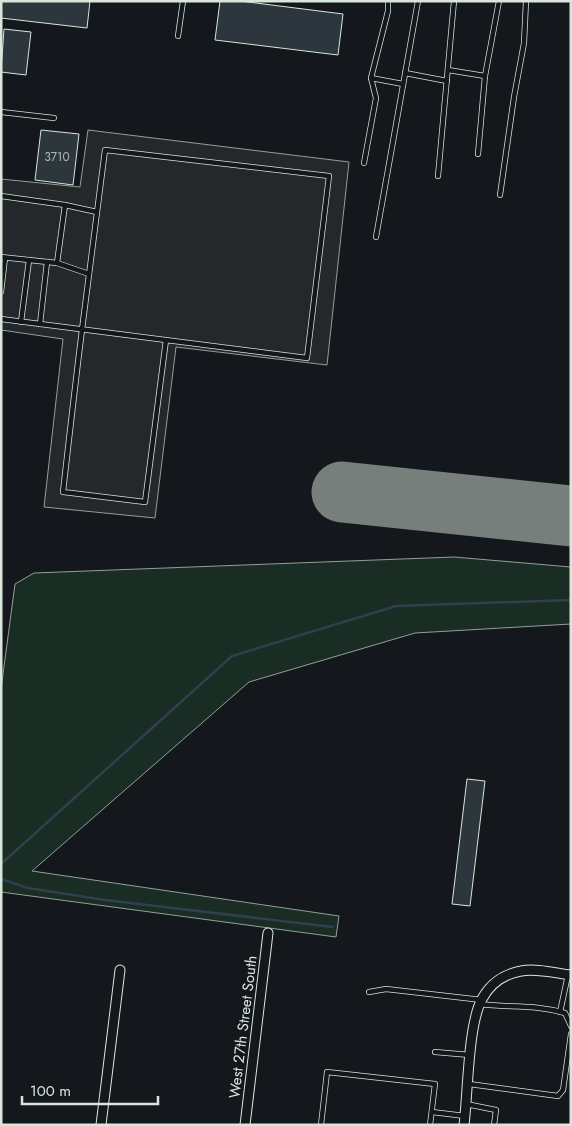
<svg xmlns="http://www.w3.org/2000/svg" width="572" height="1126" viewBox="0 0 572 1126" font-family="Jost,sans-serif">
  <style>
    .green { fill: #1a2d24; stroke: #939e99 }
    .parking { fill: #24282b; stroke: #939e99 }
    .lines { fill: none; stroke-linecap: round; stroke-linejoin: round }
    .stream { stroke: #2f3f4d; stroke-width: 2.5 }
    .runway { stroke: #767f7c; stroke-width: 61 }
    .building { fill: #2c363c; stroke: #d8e6dc }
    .lane-casing { stroke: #d8e6dc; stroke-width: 6 }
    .street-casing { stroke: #d8e6dc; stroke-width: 11 }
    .lane { stroke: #14181c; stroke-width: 4.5 }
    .street { stroke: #14181c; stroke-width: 9 }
    .labels { text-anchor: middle; stroke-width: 4; stroke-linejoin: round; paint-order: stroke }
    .number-label { font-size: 12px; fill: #adbab4 }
    .street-label { font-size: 15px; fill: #d8e6dc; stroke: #14181c }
  </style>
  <rect width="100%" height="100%" fill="#14181c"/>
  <path class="green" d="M 454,557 L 571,567 L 571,624 L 415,633 L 249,682 L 32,871 L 339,916 L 336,937 L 1,892 L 1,689 L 15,584 L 34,573 Z"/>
  <path class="parking" d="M 88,130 L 349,162 L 327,365 L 176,347 L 155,518 L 44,507 L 63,339 L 1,330 L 1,179 L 80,187 Z"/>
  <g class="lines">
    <g class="stream">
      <path d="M 1,864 L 232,656 L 396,606 L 571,600"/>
      <path d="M 1,879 L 28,888 L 105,900 L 333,927"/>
    </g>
    <path class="runway" d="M 342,492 L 571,516"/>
  </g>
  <g class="building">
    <path d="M 1,1 L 90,1 L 87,28 L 1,18 Z"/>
    <path d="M 220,1 L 240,1 L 343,14 L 338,55 L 215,40 Z"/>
    <path d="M 4,29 L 31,32 L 26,75 L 1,72 Z"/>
    <path d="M 41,130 L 79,134 L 73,185 L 35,180 Z"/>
    <path d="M 467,779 L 485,781 L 470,906 L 452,904 Z"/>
  </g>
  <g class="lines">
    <defs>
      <g id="lane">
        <path d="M 178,36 L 183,1"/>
        <path d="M 448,70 L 485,76"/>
        <path d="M 405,73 L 447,81"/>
        <path d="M 371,78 L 403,84"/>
        <path d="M 1,112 L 54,118"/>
        <path d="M 478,154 L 485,76 L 499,1"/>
        <path d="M 364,163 L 376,98 L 371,78 L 388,11 L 388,1"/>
        <path d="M 438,176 L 454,1"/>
        <path d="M 500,195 L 514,97 L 524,43 L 526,1"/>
        <path d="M 1,196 L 65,205 L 57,263 L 1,257"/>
        <path d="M 65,205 L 97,212"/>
        <path d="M 376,237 L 418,1"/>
        <path d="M 57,263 L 89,274"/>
        <path d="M 1,292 L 5,258"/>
        <path d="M 1,319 C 103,332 205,345 307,358 L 329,176 L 105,150 L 85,306 C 77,368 70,430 63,492 L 145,502 L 166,340"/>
        <path d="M 21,322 L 29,260"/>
        <path d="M 40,324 L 47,262"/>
        <path d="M 369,992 L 386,989 L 482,1000"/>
        <path d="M 480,1004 C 511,1008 533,1004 565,1013 L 571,1026"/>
        <path d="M 560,1012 L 568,975"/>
        <path d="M 435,1052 L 470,1055"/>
        <path d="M 469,1084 L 558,1096 L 563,1090 L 571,1034"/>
        <path d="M 466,1104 L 496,1110 L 494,1125"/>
        <path d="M 432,1112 L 465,1116"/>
        <path d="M 321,1125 L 327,1072 L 435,1084 L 430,1125"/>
      </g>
      <g id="street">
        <path d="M 101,1125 L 120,970"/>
        <path d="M 245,1125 L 268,933"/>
        <path d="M 464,1125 C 468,1093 468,1024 482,999 C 490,984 504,974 521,971 C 536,968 555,973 571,975"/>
      </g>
    </defs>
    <use href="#lane" class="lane-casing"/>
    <use href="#street" class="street-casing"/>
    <use href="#lane" class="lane"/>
    <use href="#street" class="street"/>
  </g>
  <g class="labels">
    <g class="number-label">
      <text x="57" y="161">3710</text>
    </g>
    <g class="street-label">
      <text transform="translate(243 1027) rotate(-83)" y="5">West 27th Street South</text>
    </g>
  </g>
  <rect width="572" height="1126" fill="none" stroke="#d8e6dc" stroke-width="5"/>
  <path d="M22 1096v8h136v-8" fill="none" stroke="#d8e6dc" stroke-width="2.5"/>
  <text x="30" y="1096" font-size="15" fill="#d8e6dc" stroke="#14181c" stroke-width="4" paint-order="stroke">100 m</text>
</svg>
